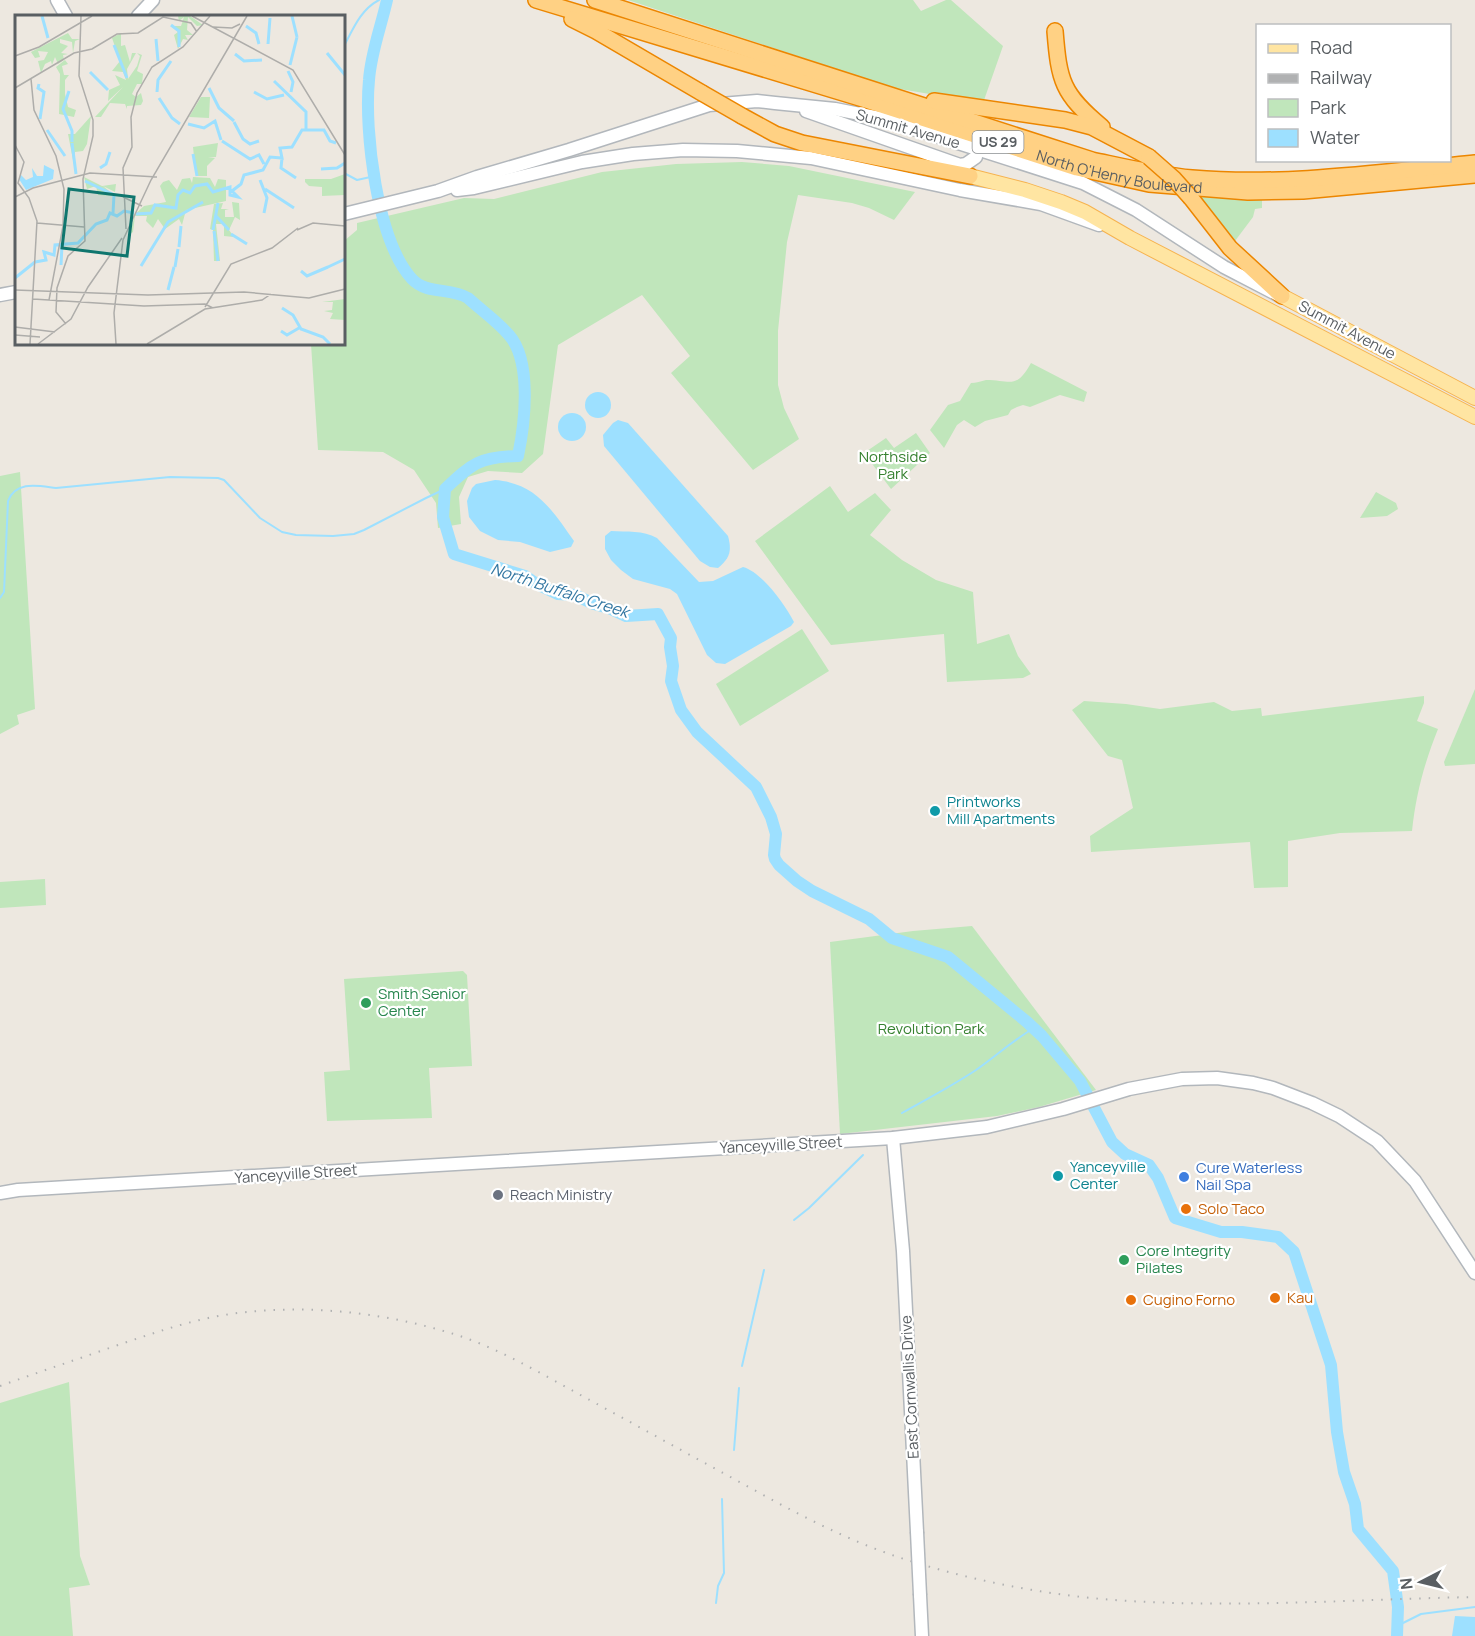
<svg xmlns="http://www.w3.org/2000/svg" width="1475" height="1636" viewBox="0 0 1475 1636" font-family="Manrope,sans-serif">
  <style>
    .green { fill: #c0e6bb }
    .water { fill: #9de0ff }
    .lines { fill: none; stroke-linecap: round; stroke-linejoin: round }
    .stream { stroke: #9de0ff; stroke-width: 2 }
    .river { stroke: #9de0ff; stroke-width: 12 }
    .secondary-casing { stroke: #b2b7bc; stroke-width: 15 }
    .primary-casing { stroke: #f6b34f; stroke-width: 16 }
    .highway-casing { stroke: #ec8600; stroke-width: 18 }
    .secondary { stroke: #fff; stroke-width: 12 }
    .primary { stroke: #ffe5a2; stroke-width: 14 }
    .highway { stroke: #ffd184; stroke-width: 15 }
    .rail { stroke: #b0b1b2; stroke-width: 2; stroke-dasharray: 1.5 8; stroke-linecap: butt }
    .secondary-bridge-casing { stroke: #b2b7bc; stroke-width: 15; stroke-linecap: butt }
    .highway-bridge-casing { stroke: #ec8600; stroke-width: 18; stroke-linecap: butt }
    .secondary-bridge { stroke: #fff; stroke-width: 12 }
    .highway-bridge { stroke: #ffd184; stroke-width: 15 }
    .culture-dot { fill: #0f9aa8; stroke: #fff; stroke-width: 2 }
    .leisure-dot { fill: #2e9e5b; stroke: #fff; stroke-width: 2 }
    .shop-dot { fill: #3f7fe0; stroke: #fff; stroke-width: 2 }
    .worship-dot { fill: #6b7280; stroke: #fff; stroke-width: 2 }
    .food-dot { fill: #e8710a; stroke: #fff; stroke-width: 2 }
    .labels { text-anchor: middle; stroke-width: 4.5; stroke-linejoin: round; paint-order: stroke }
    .shield { fill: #fff; stroke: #8b8e91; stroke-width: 1.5 }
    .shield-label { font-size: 14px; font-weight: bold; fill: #595e62 }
    .street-label { font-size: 15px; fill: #595e62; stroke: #fff }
    .park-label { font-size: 15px; fill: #368130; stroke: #fff }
    .culture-label { font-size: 15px; fill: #0d838f; stroke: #fff; text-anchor: start }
    .leisure-label { font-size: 15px; fill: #27864d; stroke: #fff; text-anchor: start }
    .shop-label { font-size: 15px; fill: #366cbe; stroke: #fff; text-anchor: start }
    .worship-label { font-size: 15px; fill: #5b616d; stroke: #fff; text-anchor: start }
    .food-label { font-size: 15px; fill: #c56008; stroke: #fff; text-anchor: start }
    .water-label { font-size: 16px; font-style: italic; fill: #3377a2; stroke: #fff }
    .inset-river { fill: none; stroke: #9de0ff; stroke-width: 3 }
    .inset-road { fill: none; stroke: #aeadaa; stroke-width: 1.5 }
    .view { fill: #0f766e; fill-opacity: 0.15; stroke: #0f766e; stroke-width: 3 }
    .inset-edge { fill: none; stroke: #595e62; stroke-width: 3 }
  </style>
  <rect width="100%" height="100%" fill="#ede8e0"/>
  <g class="green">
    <path d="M 628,0 L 913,0 L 921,11 L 946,0 L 951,0 L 1003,46 L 983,103 L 894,88 Z"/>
    <path d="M 742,162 L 789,166 L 915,192 L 894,220 L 869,208 L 852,203 L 798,195 L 787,242 L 778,331 L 778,385 L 784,408 L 799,439 L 753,470 L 671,373 L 690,356 L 642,295 L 558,345 L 543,454 L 522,473 L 488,471 L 468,477 L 459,497 L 461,524 L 438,528 L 436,503 L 414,470 L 383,452 L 318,450 L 311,344 L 344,344 L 344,241 L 357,230 L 357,223 L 464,198 L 494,199 L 602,172 L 676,164 Z"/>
    <path d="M 1194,194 L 1262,197 L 1262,208 L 1255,209 L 1253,217 L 1235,241 L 1214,214 L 1203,206 Z"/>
    <path d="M 1031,363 L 1087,392 L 1084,402 L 1060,395 L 1030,407 L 1023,405 L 1017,407 L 1011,410 L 1008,415 L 985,421 L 975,427 L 964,420 L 957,425 L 944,448 L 930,430 L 948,405 L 960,401 L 971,383 C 976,383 981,381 986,380 C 1011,380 1016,390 1031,363 Z"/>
    <path d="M 916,433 L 930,453 L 891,489 L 864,453 L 886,438 L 894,448 Z"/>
    <path d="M 20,472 L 35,709 L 17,715 L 19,724 L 0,734 L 0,476 Z"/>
    <path d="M 830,486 L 848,512 L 875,493 L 891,510 L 870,535 L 902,560 L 936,580 L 973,592 L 977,644 L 1009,634 L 1018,656 L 1031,674 L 1023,678 L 947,682 L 944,634 L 831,645 L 755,541 Z"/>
    <path d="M 1376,492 L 1396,503 L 1398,509 L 1387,516 L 1360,518 Z"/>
    <path d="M 802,629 L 829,671 L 740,726 L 716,684 Z"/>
    <path d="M 1475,689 L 1475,764 L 1445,766 L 1444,762 Z"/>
    <path d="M 1424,696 L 1424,703 L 1417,721 L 1438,729 C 1424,764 1416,794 1412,831 L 1340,833 L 1288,841 L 1288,887 L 1254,888 L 1250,842 L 1091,852 L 1090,836 L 1133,808 L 1122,760 L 1108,756 L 1072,710 L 1084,701 L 1126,704 L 1160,709 L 1214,702 L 1232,711 L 1261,708 L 1262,716 Z"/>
    <path d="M 45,879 L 46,905 L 0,908 L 0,882 Z"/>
    <path d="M 972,926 L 1096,1090 L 1039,1107 L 997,1116 L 840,1134 L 830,942 L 913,931 Z"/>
    <path d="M 463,971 L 467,975 L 472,1066 L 429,1068 L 432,1118 L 327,1121 L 324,1072 L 350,1070 L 344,979 Z"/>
    <path d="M 69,1382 L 80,1556 L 90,1585 L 69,1588 L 73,1636 L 0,1636 L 0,1403 Z"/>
  </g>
  <g class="water">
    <circle cx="598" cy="405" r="13"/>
    <circle cx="572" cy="427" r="14"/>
    <path d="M 618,420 L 628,423 L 728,536 C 732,551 730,558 718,568 L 710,567 L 700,561 L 604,446 L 603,435 L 613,423 Z"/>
    <path d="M 495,480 C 536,483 552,510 574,541 L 571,547 L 550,552 L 520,542 L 498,540 L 480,531 L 469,517 L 467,501 L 472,488 L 476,484 Z"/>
    <path d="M 611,531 C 627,532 643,530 657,538 L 699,582 L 713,581 L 743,567 C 762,572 785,605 794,622 L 791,626 L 725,664 L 716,663 L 707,655 L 677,594 L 670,589 L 633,579 L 621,570 L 611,560 L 605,549 L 605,536 Z"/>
    <path d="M 1455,1616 L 1475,1617 L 1475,1636 L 1452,1636 Z"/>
  </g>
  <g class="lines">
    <g class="stream">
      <path d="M 344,46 C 353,29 361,9 379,0"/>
      <path d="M 344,173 L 357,180 L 375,176"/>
      <path d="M 0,598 L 4,592 L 8,501 C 16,480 39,486 56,488 L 170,477 L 218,478 L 224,480 L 260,518 L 282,532 L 296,535 L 333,536 L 354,534 L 364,530 L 426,498 L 445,489"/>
      <path d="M 902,1113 C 927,1099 952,1086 976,1070 C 996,1056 1012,1041 1034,1028"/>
      <path d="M 794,1220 L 809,1208 L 863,1155"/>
      <path d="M 742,1366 L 764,1270"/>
      <path d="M 734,1450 L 739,1388"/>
      <path d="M 716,1603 L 718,1586 L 724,1573 L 722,1499"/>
      <path d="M 1397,1626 L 1421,1614 L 1475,1607"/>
    </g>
    <path class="river" d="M 387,0 C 381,27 371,52 369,80 C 364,131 377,241 412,279 C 427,295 450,287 468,298 C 481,310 497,321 509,335 C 532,361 525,423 518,456 C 480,457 472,463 445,489 L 443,517 L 454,554 L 525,576 L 535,583 L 558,594 L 575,595 L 594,604 L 609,608 L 626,616 L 658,614 L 671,638 L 670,647 L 673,666 L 671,681 L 681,710 L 697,732 L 756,787 L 771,817 L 776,834 L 774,855 L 775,859 L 779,865 L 797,881 L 812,891 L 869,919 L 892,938 L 948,957 L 1027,1022 L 1042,1036 L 1080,1081 L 1112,1142 L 1125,1154 L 1149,1165 L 1158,1178 L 1175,1218 L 1221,1232 L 1242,1232 L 1278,1237 L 1294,1252 L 1331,1365 L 1337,1432 L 1344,1472 L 1355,1504 L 1358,1529 L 1393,1571 L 1398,1607 L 1397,1636"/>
    <defs>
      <g id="secondary">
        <path d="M 57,0 L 66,16"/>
        <path d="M 138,16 L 153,0"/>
        <path d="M 806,111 L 960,165 L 966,164 L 976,157"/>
        <path d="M 457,190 L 474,188 L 582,162 L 633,154 L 683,150 L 737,151 L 811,158 L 960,190 L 1041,204 L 1099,225"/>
        <path d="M 344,214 L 438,191 L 477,177 L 569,150 L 709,105 L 757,101 L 775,103 L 835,109 L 880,118 L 1083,183 L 1136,210 L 1224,267 L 1278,295"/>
        <path d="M 0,295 L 16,292"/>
        <path d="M 893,1138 L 903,1251 L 917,1532"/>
        <path d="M 0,1193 L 18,1190 L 893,1138 L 987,1127 L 1063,1109 L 1129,1089 L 1182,1079 L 1217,1078 L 1253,1083 L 1273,1088 L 1312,1103 L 1339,1116 L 1377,1141 L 1415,1181 L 1475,1273"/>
        <path d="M 920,1595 L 922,1636"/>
      </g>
      <g id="primary">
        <path d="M 970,176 L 1025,190 L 1061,202 L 1085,212 L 1130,238 L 1475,417"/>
        <path d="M 1282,296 L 1475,398"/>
      </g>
      <g id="highway">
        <path id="s1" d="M 536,0 L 863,99 L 1077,168 L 1149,184 L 1248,192 L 1303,191 L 1475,175"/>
        <path d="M 595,0 L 1092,160 C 1125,167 1158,175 1192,178 C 1286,186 1381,172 1475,163"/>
        <path d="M 572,19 L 596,31 L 702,93"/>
        <path d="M 1055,31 C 1059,81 1062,94 1102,127"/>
        <path d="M 934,101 L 1065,120 L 1092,127 L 1149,157"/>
        <path d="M 742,116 L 775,134 L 802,143 L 970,176"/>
        <path d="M 1191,198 L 1230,248 L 1282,296"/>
      </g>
    </defs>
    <use href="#secondary" class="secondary-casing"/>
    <use href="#primary" class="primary-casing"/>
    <use href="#highway" class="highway-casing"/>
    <use href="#secondary" class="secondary"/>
    <use href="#primary" class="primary"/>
    <use href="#highway" class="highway"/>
    <path class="rail" d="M 0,1386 C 39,1372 78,1359 118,1345 C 157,1332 196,1318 238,1313 C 312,1304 389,1313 460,1336 C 504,1351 545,1376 586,1398 C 636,1425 686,1453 736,1480 C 790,1510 845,1540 904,1559 C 982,1584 1067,1599 1149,1602 C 1257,1607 1366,1599 1475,1597"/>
    <defs>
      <path id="secondary-bridge" d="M 917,1532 L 920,1595"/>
      <g id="highway-bridge">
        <path d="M 702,93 L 742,116"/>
        <path d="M 1149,157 L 1174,179 L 1191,198"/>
      </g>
    </defs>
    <use href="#secondary-bridge" class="secondary-bridge-casing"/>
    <use href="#highway-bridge" class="highway-bridge-casing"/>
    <use href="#secondary-bridge" class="secondary-bridge"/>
    <use href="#highway-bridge" class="highway-bridge"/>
  </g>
  <g class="culture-dot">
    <circle cx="935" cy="811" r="6"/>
    <circle cx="1058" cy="1176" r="6"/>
  </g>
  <g class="leisure-dot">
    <circle cx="366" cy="1003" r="6"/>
    <circle cx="1124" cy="1260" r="6"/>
  </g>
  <circle class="shop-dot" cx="1184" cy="1177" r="6"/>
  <circle class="worship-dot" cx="498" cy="1195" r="6"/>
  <g class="food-dot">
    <circle cx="1186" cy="1209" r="6"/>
    <circle cx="1275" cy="1298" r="6"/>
    <circle cx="1131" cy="1300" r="6"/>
  </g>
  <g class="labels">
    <rect class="shield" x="972.5" y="131" width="51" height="22" rx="4.5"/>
    <g class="shield-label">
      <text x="998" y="147">US 29</text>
    </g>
    <g class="street-label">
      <text transform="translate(908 129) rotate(16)" y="5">Summit Avenue</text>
      <text dy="5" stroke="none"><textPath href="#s1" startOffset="609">North O'Henry Boulevard</textPath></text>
      <text transform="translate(1347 330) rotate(28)" y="5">Summit Avenue</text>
      <text transform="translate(781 1145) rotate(-3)" y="5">Yanceyville Street</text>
      <text transform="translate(296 1174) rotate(-4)" y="5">Yanceyville Street</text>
      <text transform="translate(910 1387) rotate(-93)" y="5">East Cornwallis Drive</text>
    </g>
    <g class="park-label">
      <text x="893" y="462">Northside<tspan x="893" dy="17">Park</tspan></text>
      <text x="931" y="1034">Revolution Park</text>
    </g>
    <g class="culture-label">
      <text x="947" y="807">Printworks<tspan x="947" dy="17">Mill Apartments</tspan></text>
      <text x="1070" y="1172">Yanceyville<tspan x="1070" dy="17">Center</tspan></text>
    </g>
    <g class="leisure-label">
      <text x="378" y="999">Smith Senior<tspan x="378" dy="17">Center</tspan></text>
      <text x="1136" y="1256">Core Integrity<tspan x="1136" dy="17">Pilates</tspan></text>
    </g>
    <g class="shop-label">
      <text x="1196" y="1173">Cure Waterless<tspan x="1196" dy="17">Nail Spa</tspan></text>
    </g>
    <g class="worship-label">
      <text x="510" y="1200">Reach Ministry</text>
    </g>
    <g class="food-label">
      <text x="1198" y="1214">Solo Taco</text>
      <text x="1287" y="1303">Kau</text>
      <text x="1143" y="1305">Cugino Forno</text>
    </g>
    <g class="water-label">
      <text transform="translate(560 590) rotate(18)" y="6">North Buffalo Creek</text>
    </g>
  </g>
  <g transform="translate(15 15)">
    <rect width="330" height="330" fill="#ede8e0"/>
    <path d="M 163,1 L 175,1 L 188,10 L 182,11 L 173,2 L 172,15 L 178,20 L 170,20 L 173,25 L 168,24 L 163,34 L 159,20 L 163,17 L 156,11 L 166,11 L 169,2 L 164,6 ZM 53,18 L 57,24 L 65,24 L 60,26 L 58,38 L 57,27 L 45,24 L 45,28 L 53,31 L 46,38 L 53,39 L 48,40 L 49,45 L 43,49 L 40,42 L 37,50 L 36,46 L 30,49 L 26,58 L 23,46 L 29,45 L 33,37 L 23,36 L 25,42 L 20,43 L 16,37 ZM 106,18 L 106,31 L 110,30 L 115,47 L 117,38 L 121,38 L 112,54 L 113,64 L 122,51 L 125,41 L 122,38 L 127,40 L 122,56 L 128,59 L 127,69 L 122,69 L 117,79 L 121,82 L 126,78 L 128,86 L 126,90 L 112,91 L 112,94 L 110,89 L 95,88 L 86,102 L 80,102 L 108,72 L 93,86 L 94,75 L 105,70 L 100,60 L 111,65 L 108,57 L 97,56 L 105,46 L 97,23 ZM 50,45 L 53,49 L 47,51 L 49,60 L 54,60 L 50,65 L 50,79 L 53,92 L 61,95 L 59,102 L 44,99 L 45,59 L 41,52 ZM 186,82 L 195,82 L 194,103 L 174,102 ZM 76,101 L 72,129 L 68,136 L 60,137 L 60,155 L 53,119 L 60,119 ZM 203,128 L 201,142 L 193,142 L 200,143 L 192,151 L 192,161 L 181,161 L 178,132 ZM 330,159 L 330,180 L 307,181 L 307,172 L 294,171 L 290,167 L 290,164 L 316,164 ZM 69,162 L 87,171 L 101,169 L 100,177 L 88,171 L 100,181 L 83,180 L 81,171 L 72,174 ZM 178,162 L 195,163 L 200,172 L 203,164 L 211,165 L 211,186 L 171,195 L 167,210 L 164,204 L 150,214 L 143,204 L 138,213 L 131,206 L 132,201 L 120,201 L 118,217 L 115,219 L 120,199 L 129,191 L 151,187 L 145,171 L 148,167 L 154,165 L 162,175 L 167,164 L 175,163 L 177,168 ZM 217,187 L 224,188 L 225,205 L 220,202 L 214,215 L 219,222 L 209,221 L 209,209 L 201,209 L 205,246 L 199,246 L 198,215 L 195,214 L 199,189 L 208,188 L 206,194 L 214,194 L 210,195 L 210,202 L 219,202 ZM 330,284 L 330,305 L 315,304 L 318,298 L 309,296 L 317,295 L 318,287 L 307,287 Z" fill="#c0e6bb"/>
    <path d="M 29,150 L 39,155 L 38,164 L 11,175 L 4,164 L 6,160 L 11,165 L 18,162 L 17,153 L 22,161 L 28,161 Z" fill="#9de0ff"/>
    <path class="inset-river" d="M 27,1 L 33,23M 277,1 L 282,22M 156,10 L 164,16 L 164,32M 231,11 L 241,18 L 244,29M 141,24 L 143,46M 253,29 L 255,3M 99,30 L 112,63M 312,38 L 330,60M 220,39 L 229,46 L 247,45M 275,50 L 282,22M 273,56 L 278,67 L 276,77M 75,57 L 93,75M 259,66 L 291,97 L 291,114M 24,69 L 23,73 L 29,77 L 25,104M 194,73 L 204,93 L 219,106M 54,76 L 48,94 L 57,116 L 57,127M 142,77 L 143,65 L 156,46M 239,77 L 252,84 L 269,80M 144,83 L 157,103 L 165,109M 219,107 L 228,124 L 235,129 L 244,126M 173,109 L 189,113 L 200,106 L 206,125M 32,115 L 50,141M 207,126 L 235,144 L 244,140 L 249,149M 57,128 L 61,159M 178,139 L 182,161M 267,143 L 266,153 L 281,163M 85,153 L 91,149 L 95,137M 306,154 L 322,153 L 330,148M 245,165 L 252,183 L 249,198M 70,166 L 99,180 L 98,198M 250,174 L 279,193M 121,199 L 136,198 L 140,190 L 161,193 L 163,180 L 168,175 L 175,178 L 180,171 L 192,169 L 198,177 L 215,172 L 215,180 L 223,182 L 217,176 L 226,169 L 229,160 L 248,155 L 255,142 L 267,143 L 265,133 L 277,132 L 287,115 L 309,115 L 315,126 L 321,128M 201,201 L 214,215M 198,215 L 203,188M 199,216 L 203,246M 216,219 L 232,229M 164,232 L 166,211M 20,247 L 31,245 L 29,237 L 39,240 L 40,230 L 63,228 L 81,209 L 92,205 L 95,198 L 102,201 L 109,196 L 119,198M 46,250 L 47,230M 126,251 L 153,207 L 188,187M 160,252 L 163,234M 313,252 L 330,244M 286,256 L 292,261 L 313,252M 0,263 L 20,247M 153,275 L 159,252M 267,293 L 278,300 L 286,314 L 308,322 L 315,329M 266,316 L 272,320 L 284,313"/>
    <path class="inset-road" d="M 177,1 L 278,55 L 330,140M 198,12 L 217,13 L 225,9M 0,41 L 24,32 L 77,1M 16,64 L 19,95 L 41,141 L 49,174 L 48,211 L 34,285M 0,73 L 59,38 L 77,34 L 102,19 L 123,18 L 148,2 L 176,8 L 182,17M 0,130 L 9,147 L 3,168 L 14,183 L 22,206 L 15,329M 0,182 L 18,173 L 75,158 L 142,162M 108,182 L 127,191M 22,208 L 69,212M 111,214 L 108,153 L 117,132 L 116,102 L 122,78 L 137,52 L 168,32 L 195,1M 282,215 L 298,208 L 330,211M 0,275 L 133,280 L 229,277 L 294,283 L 330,274M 18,284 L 129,291 L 190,289 L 198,293M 190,292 L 216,249 L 257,233 L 283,213M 51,309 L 41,297 L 42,273 L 53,241 L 70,226 L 68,164 L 78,121 L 78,105 L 64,61 L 66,1M 0,312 L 40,317M 0,320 L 25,322M 23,329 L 56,304 L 73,272 L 107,223M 101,329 L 99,298 L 108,225 L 136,165 L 232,1M 132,329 L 190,294 L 247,285 L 256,279"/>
    <path class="view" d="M 54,174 L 119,182 L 112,241 L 47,233 Z"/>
    <rect width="330" height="330" class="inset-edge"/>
  </g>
  <rect x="1256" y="24" width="195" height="138" fill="#ffffff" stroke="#bdbfc0" stroke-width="1.5"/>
  <rect x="1268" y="44" width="30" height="9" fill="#ffe5a2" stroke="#bdbfc0" stroke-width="1.5"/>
  <text x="1310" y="54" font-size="18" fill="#595e62">Road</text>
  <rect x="1268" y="74" width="30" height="9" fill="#b0b1b2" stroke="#bdbfc0" stroke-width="1.5"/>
  <text x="1310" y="84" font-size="18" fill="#595e62">Railway</text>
  <rect x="1268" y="99" width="30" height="18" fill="#c0e6bb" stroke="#bdbfc0" stroke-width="1.5"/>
  <text x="1310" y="114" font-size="18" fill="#595e62">Park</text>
  <rect x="1268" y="129" width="30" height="18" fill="#9de0ff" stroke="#bdbfc0" stroke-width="1.5"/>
  <text x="1310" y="144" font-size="18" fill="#595e62">Water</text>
  <g transform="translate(1421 1582) rotate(263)" stroke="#ffffff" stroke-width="4.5" paint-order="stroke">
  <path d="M0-4.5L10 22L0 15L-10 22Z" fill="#595e62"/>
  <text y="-9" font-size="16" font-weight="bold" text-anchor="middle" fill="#595e62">N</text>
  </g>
</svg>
